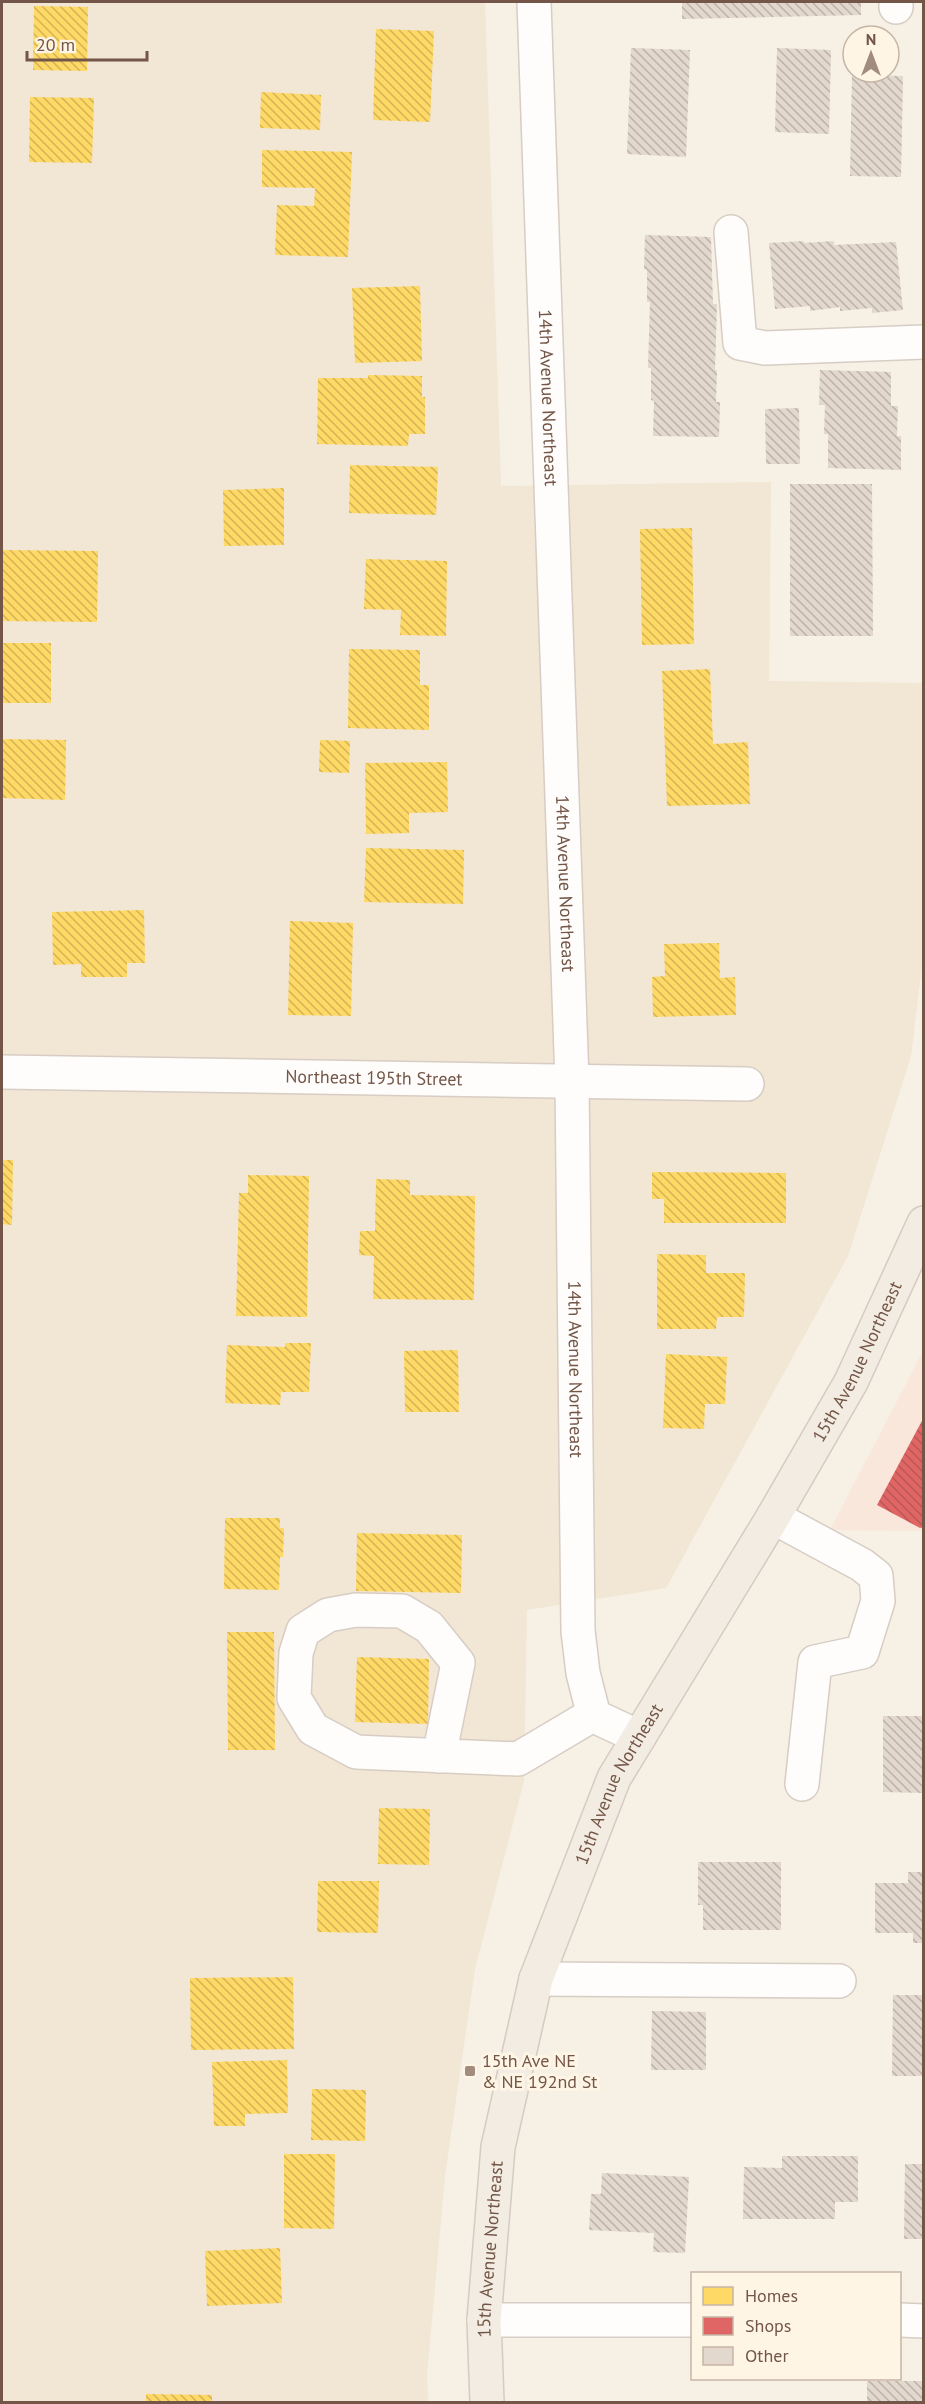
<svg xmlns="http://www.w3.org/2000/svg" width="925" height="2404" viewBox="0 0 925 2404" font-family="'PT Sans',sans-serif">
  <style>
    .residential { fill: #f2e6d5 }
    .commercial { fill: #fae7db }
    .homes { fill: url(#homes-back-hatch) }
    .shops { fill: url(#shops-back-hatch) }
    .building { fill: url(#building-back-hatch) }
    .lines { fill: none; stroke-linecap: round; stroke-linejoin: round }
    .minor-casing { stroke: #d7cdc4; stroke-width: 36 }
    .major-casing { stroke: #d5cbc3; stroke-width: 36 }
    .minor { stroke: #fefdfb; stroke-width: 33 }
    .major { stroke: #f2ece2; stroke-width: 33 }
    .poi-dot { fill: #a18c7e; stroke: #fff5e5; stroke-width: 2 }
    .labels { text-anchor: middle; stroke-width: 6; stroke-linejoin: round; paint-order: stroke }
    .street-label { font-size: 18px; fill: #735647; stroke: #fff5e5 }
    .poi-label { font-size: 18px; fill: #735647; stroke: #fff5e5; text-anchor: start }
  </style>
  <defs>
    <pattern id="homes-back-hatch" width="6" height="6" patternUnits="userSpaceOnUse" patternTransform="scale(1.5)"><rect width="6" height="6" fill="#ffd966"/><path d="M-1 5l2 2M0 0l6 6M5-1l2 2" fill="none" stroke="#d3b356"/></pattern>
    <pattern id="shops-back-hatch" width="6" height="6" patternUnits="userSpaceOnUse" patternTransform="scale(1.5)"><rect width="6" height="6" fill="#e06666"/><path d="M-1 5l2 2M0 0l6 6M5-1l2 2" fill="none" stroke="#ba5756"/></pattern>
    <pattern id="building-back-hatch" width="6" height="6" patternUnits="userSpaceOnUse" patternTransform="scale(1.5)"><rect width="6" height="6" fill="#e2d8cd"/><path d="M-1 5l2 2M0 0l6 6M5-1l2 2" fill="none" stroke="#bcb2a8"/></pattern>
  </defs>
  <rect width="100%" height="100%" fill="#f6f0e5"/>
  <path class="residential" d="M 2,2 L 485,2 L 501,486 L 771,482 L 769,681 L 923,683 L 924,950 L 911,1056 L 848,1256 L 666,1588 L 527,1610 L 524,1781 L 475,1969 L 445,2176 L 427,2375 L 428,2402 L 2,2402 Z"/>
  <path class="commercial" d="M 923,1351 L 923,1531 L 830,1530 Z"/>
  <g class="homes">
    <path d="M 34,6 L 88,7 L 87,71 L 33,70 Z"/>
    <path d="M 376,29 L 434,31 L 430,122 L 373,120 Z"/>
    <path d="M 261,92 L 321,95 L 320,130 L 260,128 Z"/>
    <path d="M 30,97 L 94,98 L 92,163 L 29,162 Z"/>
    <path d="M 262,150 L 352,152 L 348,257 L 275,255 L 277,205 L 314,206 L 315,188 L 262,187 Z"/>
    <path d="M 420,286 L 422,361 L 355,363 L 352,288 Z"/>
    <path d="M 368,375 L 422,376 L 422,397 L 425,397 L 425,434 L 409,434 L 408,446 L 317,444 L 318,378 L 368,378 Z"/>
    <path d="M 350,465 L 438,467 L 436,515 L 349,513 Z"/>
    <path d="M 284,488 L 284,545 L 224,546 L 223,490 Z"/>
    <path d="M 692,528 L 694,644 L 642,645 L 640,529 Z"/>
    <path d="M 2,550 L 98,551 L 97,622 L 2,621 Z"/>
    <path d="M 366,559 L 447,561 L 446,636 L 400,635 L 401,610 L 364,609 Z"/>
    <rect x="2" y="643" width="49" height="60"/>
    <path d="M 349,649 L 420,650 L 420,685 L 429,685 L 429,730 L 348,728 Z"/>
    <path d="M 710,669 L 713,744 L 748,742 L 750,804 L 667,806 L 662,671 Z"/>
    <path d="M 2,739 L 66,740 L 65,800 L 2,798 Z"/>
    <path d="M 320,740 L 350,741 L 349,773 L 319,772 Z"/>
    <path d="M 447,762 L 448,812 L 409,813 L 409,833 L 366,834 L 365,763 Z"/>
    <path d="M 366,848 L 464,850 L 463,904 L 364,902 Z"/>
    <path d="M 144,910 L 145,963 L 127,963 L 127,977 L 81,977 L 81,964 L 53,965 L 52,912 Z"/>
    <path d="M 290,921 L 353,923 L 351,1016 L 288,1015 Z"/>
    <path d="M 719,943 L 720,978 L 735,977 L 736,1015 L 653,1017 L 652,977 L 665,976 L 664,944 Z"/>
    <path d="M 2,1160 L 13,1160 L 12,1225 L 2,1224 Z"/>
    <path d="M 652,1172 L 786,1173 L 786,1223 L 664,1223 L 664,1199 L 652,1199 Z"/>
    <path d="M 248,1175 L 309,1176 L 307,1317 L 236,1316 L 239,1193 L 248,1193 Z"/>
    <path d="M 376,1179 L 410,1180 L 410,1195 L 475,1196 L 474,1300 L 373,1299 L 374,1256 L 359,1255 L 360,1231 L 375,1231 Z"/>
    <path d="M 657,1254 L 706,1255 L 706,1273 L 745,1273 L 744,1317 L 717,1317 L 716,1329 L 657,1329 Z"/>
    <path d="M 285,1343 L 311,1343 L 309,1392 L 281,1392 L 280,1405 L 225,1403 L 227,1345 L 285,1347 Z"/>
    <path d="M 458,1350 L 459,1412 L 405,1412 L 404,1351 Z"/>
    <path d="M 666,1354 L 727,1357 L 725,1404 L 705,1404 L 704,1429 L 663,1428 Z"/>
    <path d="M 225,1518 L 280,1518 L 280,1528 L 284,1528 L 283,1557 L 280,1557 L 279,1590 L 224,1589 Z"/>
    <path d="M 357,1533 L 462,1535 L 461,1593 L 356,1591 Z"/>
    <path d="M 227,1632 L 274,1632 L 275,1750 L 228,1750 Z"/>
    <path d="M 357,1657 L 429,1659 L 428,1724 L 355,1722 Z"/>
    <path d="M 379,1808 L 430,1809 L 429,1865 L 378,1864 Z"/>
    <path d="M 318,1881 L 379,1881 L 378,1933 L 317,1932 Z"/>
    <path d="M 293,1977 L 294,2049 L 191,2050 L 190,1978 Z"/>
    <path d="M 287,2060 L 288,2113 L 245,2114 L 245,2126 L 214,2126 L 212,2062 Z"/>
    <path d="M 312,2089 L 366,2090 L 365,2141 L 311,2140 Z"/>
    <path d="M 284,2154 L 335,2154 L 334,2229 L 284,2228 Z"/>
    <path d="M 280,2248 L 282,2303 L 207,2306 L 205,2251 Z"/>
    <path d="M 146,2394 L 212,2395 L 212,2402 L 146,2402 Z"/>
  </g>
  <path class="shops" d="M 924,1417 L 924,1527 L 920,1528 L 877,1505 Z"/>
  <g class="building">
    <path d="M 682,2 L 861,2 L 861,15 L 682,19 Z"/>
    <path d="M 631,48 L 690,50 L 686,157 L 627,154 Z"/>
    <path d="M 777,48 L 831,50 L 829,134 L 775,132 Z"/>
    <path d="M 852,75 L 903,76 L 901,177 L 850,176 Z"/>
    <path d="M 645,235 L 711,237 L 713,304 L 717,304 L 715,370 L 717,370 L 716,402 L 720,402 L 719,437 L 653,436 L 654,401 L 651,400 L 651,368 L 648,368 L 650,302 L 647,302 L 647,270 L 644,269 Z"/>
    <path d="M 804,241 L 804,243 L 834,241 L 834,245 L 896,242 L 903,310 L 872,313 L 872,308 L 840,311 L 840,307 L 810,311 L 810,306 L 775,309 L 769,243 Z"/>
    <path d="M 820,370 L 891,372 L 891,406 L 898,406 L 897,436 L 901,436 L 901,470 L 828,468 L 828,434 L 824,434 L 825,405 L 819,405 Z"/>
    <path d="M 799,408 L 800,464 L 766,464 L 765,409 Z"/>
    <path d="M 790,484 L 872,484 L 873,636 L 790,636 Z"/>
    <path d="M 883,1716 L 924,1716 L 924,1793 L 883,1792 Z"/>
    <path d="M 698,1862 L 781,1862 L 781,1930 L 703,1930 L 703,1905 L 698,1905 Z"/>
    <path d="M 908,1872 L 924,1872 L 924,1943 L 913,1943 L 913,1933 L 875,1933 L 875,1883 L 908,1883 Z"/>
    <path d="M 893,1995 L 924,1995 L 924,2076 L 892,2076 Z"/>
    <path d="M 652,2011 L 706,2012 L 706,2070 L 651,2070 Z"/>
    <path d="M 782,2156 L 858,2156 L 858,2202 L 835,2202 L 835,2219 L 743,2219 L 744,2167 L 782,2168 Z"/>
    <path d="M 905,2164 L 924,2164 L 924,2239 L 904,2239 Z"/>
    <path d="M 602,2173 L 689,2177 L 685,2253 L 653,2252 L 654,2233 L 589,2230 L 591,2194 L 601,2194 Z"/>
    <rect x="867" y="2381" width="57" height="21"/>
  </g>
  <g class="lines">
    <defs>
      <g id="minor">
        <path id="s1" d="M 534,2 L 572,1081 L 578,1631 L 583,1673 L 594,1716 L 639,1737"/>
        <path d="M 896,2 L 896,7"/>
        <path d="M 731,232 L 740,343 L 765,348 L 924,342"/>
        <path id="s2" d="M 2,1072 L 747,1084"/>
        <path d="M 773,1517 L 862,1565 L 876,1576 L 878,1601 L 862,1652 L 815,1662 L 802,1784"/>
        <path d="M 439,1756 L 458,1663 L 429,1627 L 402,1611 L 356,1610 L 328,1615 L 303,1631 L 296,1653 L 294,1698 L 313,1729 L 356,1752 L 518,1759 L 594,1714"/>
        <path d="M 536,1979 L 839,1981"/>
        <path d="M 484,2320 L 692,2320"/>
        <path d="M 900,2320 L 924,2321"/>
      </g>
      <g id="major">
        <path id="s3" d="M 487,2402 L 484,2320 L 498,2147 L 536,1979 L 614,1778 L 773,1517 L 851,1382 L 924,1223"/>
      </g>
    </defs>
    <use href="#minor" class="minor-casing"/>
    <use href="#major" class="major-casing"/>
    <use href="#minor" class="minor"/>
    <use href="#major" class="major"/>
  </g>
  <rect class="poi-dot" x="464" y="2065" width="12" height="12" rx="3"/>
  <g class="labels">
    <g class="street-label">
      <text dy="6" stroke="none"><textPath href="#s1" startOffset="396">14th Avenue Northeast</textPath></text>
      <text dy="6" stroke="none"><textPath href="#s1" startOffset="882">14th Avenue Northeast</textPath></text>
      <text dy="6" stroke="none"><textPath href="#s2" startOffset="372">Northeast 195th Street</textPath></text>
      <text dy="6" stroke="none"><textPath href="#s3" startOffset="1126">15th Avenue Northeast</textPath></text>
      <text dy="6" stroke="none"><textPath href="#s1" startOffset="1368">14th Avenue Northeast</textPath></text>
      <text dy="6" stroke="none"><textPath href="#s3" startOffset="640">15th Avenue Northeast</textPath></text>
      <text dy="6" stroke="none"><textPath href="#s3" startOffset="153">15th Avenue Northeast</textPath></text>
    </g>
    <g class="poi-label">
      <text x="482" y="2067">15th Ave NE<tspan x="482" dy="21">&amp; NE 192nd St</tspan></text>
    </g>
  </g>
  <rect width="925" height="2404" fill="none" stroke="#735647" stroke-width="6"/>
  <rect x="691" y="2272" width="210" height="108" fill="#fff5e5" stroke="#c7b5a6" stroke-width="1.5"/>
  <rect x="703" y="2287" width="30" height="18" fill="#ffd966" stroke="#c7b5a6" stroke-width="1.5"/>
  <text x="745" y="2302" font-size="18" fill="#735647">Homes</text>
  <rect x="703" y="2317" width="30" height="18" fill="#e06666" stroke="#c7b5a6" stroke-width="1.5"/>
  <text x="745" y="2332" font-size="18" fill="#735647">Shops</text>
  <rect x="703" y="2347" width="30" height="18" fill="#e2d8cd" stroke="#c7b5a6" stroke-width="1.5"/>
  <text x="745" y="2362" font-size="18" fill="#735647">Other</text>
  <g transform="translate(871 54)"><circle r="28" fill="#fff5e5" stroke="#c7b5a6" stroke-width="1.5"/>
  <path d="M0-4.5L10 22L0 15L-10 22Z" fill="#a18c7e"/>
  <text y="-9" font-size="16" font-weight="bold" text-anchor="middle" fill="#735647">N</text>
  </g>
  <path d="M27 51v9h120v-9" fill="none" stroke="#735647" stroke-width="3"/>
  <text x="36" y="51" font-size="18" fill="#735647" stroke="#fff5e5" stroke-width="4.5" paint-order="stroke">20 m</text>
</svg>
